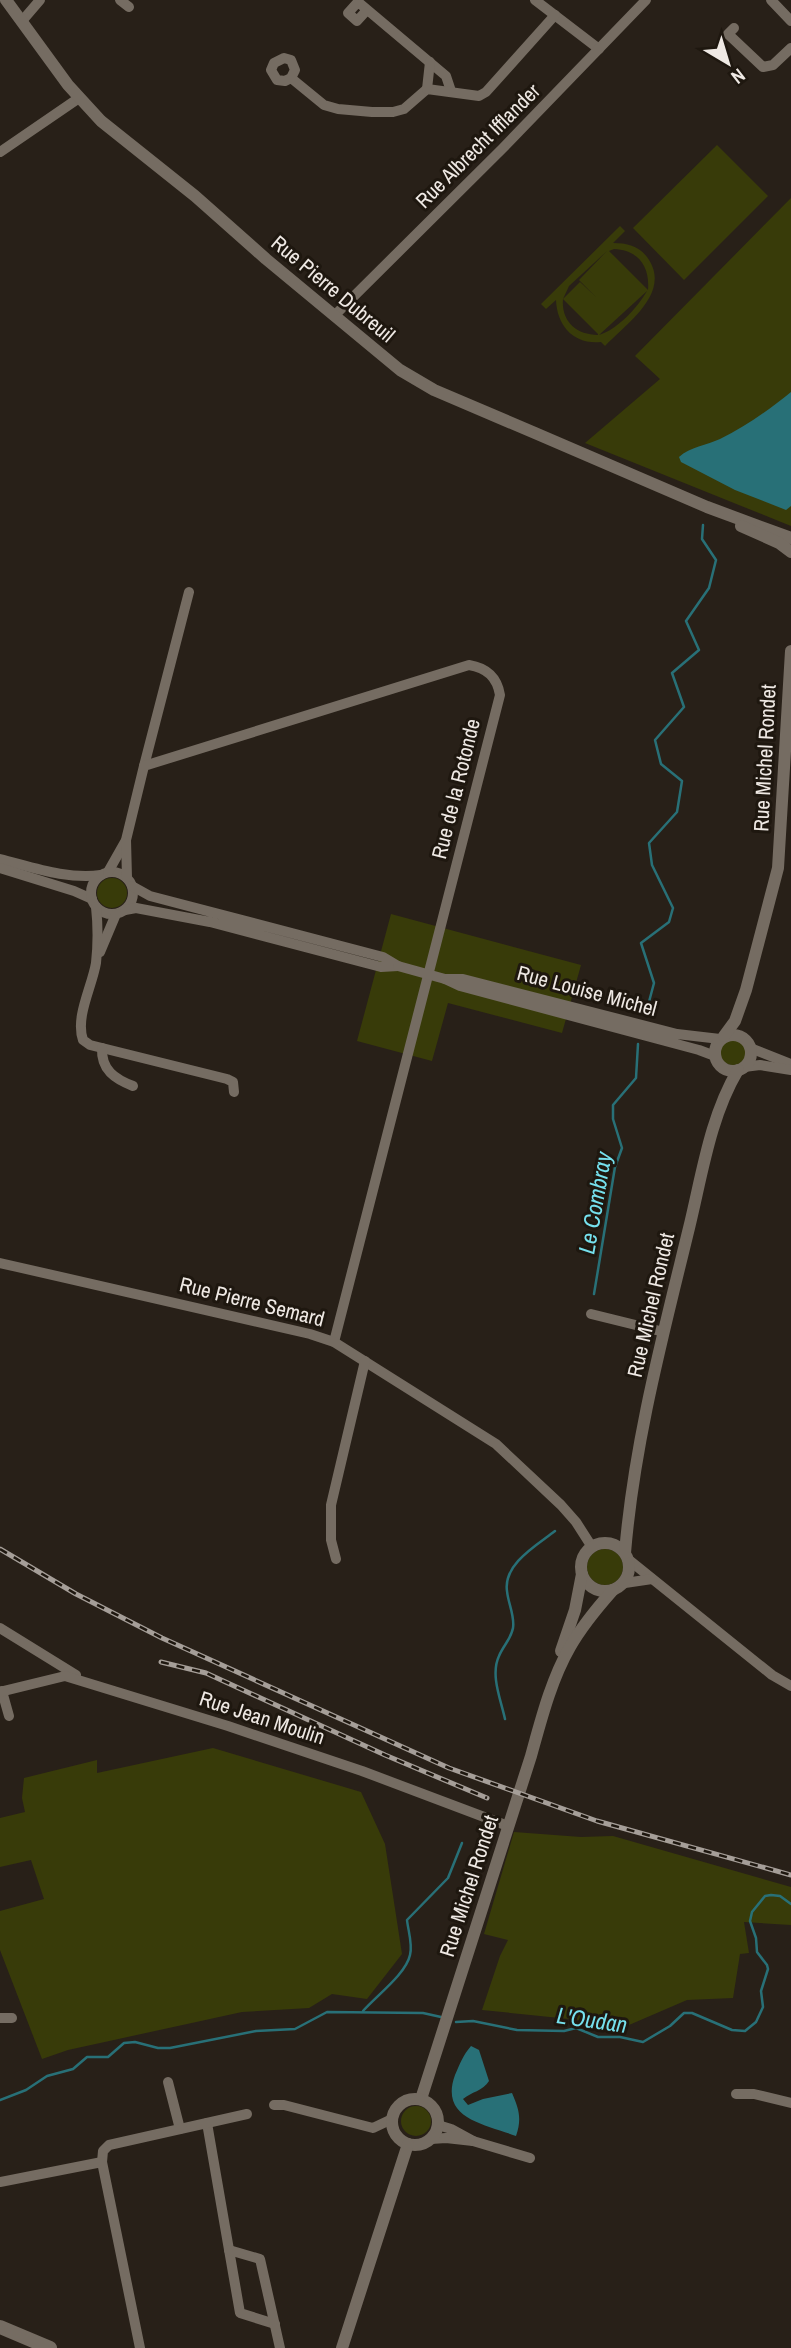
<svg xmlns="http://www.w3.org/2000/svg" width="791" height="2348" viewBox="0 0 791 2348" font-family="'Archivo Narrow',sans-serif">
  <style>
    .green { fill: #383b09; fill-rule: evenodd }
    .water { fill: #287077 }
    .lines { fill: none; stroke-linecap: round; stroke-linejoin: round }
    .stream { stroke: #287077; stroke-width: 2.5 }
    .minor { stroke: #756c62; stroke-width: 10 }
    .tertiary { stroke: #756c62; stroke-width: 12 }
    .secondary { stroke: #756c62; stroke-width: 14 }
    .rail-casing { stroke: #a59e98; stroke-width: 5 }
    .rail { stroke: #1e170f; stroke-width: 2.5; stroke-dasharray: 8; stroke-linecap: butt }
    .labels { text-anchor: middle; stroke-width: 6; stroke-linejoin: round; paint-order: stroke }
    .street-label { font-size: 21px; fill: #efe9e4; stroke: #1e170f }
    .water-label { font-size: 23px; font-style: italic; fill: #76e1ee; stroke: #1e170f }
  </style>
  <rect width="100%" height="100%" fill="#282018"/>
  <g class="green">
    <path d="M 717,145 L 768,196 L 684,280 L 633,228 Z"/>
    <path d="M 791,198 L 791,526 L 585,443 L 660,379 L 635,356 Z"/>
    <path d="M 620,226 L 625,231 L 613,243 C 627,243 639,246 647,257 C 673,292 627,323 605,346 L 601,342 C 574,345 557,326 556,300 L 546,309 L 541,304 ZM 614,249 C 638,250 650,266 648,290 L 609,251 ZM 607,251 L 579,280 L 596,297 L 580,282 L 563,299 L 569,286 ZM 647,291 C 638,307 617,330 599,335 ZM 563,299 L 598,334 L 598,335 C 576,335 561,321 563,299 Z"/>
    <circle cx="112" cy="893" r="15"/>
    <path d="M 391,914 L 581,965 L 562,1033 L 448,1003 L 432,1061 L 357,1041 Z"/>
    <circle cx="733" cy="1052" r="13"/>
    <circle cx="605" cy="1567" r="18"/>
    <path d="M 213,1748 L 361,1792 L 385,1844 L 402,1954 L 367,1999 L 332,1994 L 309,2008 L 242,2012 L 68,2050 L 42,2059 L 0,1950 L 0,1911 L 44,1899 L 31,1860 L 0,1867 L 0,1818 L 25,1812 L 22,1798 L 24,1778 L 97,1760 L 97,1773 Z"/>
    <path d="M 514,1832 L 581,1837 L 613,1836 L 791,1887 L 791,1925 L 744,1922 L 749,1953 L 740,1954 L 733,1998 L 687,2000 L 629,2025 L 482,2010 L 500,1956 L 508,1940 L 484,1934 Z"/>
    <circle cx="416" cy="2121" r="15"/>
  </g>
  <g class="water">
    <path d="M 791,392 L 791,506 L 786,510 L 781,508 L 735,490 L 681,462 L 679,457 C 690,447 707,445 720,439 C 746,426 769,410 791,392 Z"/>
    <path d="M 471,2046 L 479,2050 L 489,2081 C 483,2091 471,2092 463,2099 L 468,2105 L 483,2099 L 512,2093 C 519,2109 522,2119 516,2136 C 485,2124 439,2119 455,2075 C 460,2064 463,2055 471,2046 Z"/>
  </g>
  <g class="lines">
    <g class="stream">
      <path d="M 646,1013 L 654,983 L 641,943 L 669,922 L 673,908 L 652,865 L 649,843 L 677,812 L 682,781 L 661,764 L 655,740 L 684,707 L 672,673 L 699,650 L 686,621 L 709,588 L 716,560 L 702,539 L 703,525"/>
      <path d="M 594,1294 L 615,1167 L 622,1148 L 613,1119 L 613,1105 L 636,1078 L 638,1044"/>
      <path d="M 505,1719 C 501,1700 490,1675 499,1656 C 503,1646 511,1639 513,1628 C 515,1616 508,1603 507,1591 C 503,1564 537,1545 555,1531"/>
      <path d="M 363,2011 C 376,1996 406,1974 410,1955 C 413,1945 408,1930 407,1920 L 448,1878 L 462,1843"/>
      <path d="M 456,2022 L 473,2021 L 517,2030 L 564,2031 L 576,2028 L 598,2037 L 620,2037 L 643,2042 L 670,2026 L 684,2013 L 692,2013 L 732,2030 L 745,2031 L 756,2022 L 763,2007 L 761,1991 L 768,1969 L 767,1965 L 757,1952 L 756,1938 L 750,1921 L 752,1912 L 765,1896 L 771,1895 L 780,1896 L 791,1904"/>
      <path d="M 0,2100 L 26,2090 L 47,2076 L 73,2069 L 87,2057 L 108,2057 L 124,2043 L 135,2042 L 158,2048 L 170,2048 L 256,2031 L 295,2029 L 327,2012 L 423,2013 L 441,2017"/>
    </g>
    <g class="minor">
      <path d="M 120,0 L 129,7"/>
      <path d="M 535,0 L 599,49"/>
      <path d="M 771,0 L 791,21"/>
      <path d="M 367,10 L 357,21 L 348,13 L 358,2 L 446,76 L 451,91"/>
      <path d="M 22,21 L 40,0"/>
      <path d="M 734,28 L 728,34 L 763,67 L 773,65 L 791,48"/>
      <path d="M 291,78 L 295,70 L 291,60 L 284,58 L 274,63 L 271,70 L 277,80 L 285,81 L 291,78 L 324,105 L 338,109 L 372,112 L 393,112 L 404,109 L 427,89 L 479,96 L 486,92 L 555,15"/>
      <path d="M 427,89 L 430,62"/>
      <path d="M 0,152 L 79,98"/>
      <path d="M 334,316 L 502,149 L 646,0"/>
      <path d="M 144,766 L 189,592"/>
      <path d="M 0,859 C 32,867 68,880 101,875"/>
      <path d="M 0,868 L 74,891 L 92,899"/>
      <circle cx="112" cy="893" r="21"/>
      <path d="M 108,872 L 125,842"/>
      <path d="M 127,878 L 126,840 L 144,766 L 469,665 C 487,668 497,677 500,695 L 334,1342"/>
      <path d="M 96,907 C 98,925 98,945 96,963 C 92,987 75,1017 83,1040 L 90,1045 L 227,1079 L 233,1082 L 234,1092"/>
      <path d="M 125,910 L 136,908 L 210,922 L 381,967 L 398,966 L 383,957 L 150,896 L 132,886"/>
      <path d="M 100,952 L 116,914"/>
      <path d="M 398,966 L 445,979"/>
      <path d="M 102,1048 C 101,1070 115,1079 133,1086"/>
      <path d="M 750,1048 L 791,1064"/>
      <path d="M 715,1056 L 699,1050 L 460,986 L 445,979 L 463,979 L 677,1034 L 720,1039"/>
      <path d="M 744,1067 L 760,1065 L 791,1070"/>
      <path d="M 0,1263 L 310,1334 L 334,1342 L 496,1444 L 561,1505 L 576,1522 L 592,1547"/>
      <path d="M 591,1314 L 664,1332"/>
      <path d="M 336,1559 L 331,1540 L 331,1505 L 365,1361"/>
      <path d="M 629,1560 L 772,1675 L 791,1686"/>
      <path d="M 625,1583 L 652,1579"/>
      <path d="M 0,1628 L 76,1675"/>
      <path d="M 2,1691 L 9,1716"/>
      <path d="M 0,1692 L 65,1676 L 228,1726 L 362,1771 L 508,1826"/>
      <path d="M 0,2018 L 12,2018"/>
      <path d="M 168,2082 L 180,2129"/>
      <path d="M 736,2094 L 754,2094 L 791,2103"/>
      <path d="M 274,2105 L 284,2105 L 373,2128 L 392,2119"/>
      <path d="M 207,2123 L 240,2313 L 275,2324"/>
      <path d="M 431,2139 L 446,2138 L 473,2141 L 451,2129 L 438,2125"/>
      <path d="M 473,2141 L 530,2158"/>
      <path d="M 102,2162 L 103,2151 L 109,2145 L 247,2114"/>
      <path d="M 0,2182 L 102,2162 L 140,2348"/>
      <path d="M 229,2250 L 260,2259 L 280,2348"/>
    </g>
    <g class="tertiary">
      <path d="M 6,0 L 68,85 L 101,121 L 195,196 L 266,259 L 400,370 L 434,390 L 535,433 L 707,507 L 791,538"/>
      <path d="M 741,526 L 779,543 L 791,552"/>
      <circle cx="733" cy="1053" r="18"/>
      <path d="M 724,1036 L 735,1021 L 746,990 L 778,868 L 791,651"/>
      <circle cx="605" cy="1567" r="24"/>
      <path d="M 625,1553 C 634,1443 663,1335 689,1228 C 702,1175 710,1117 738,1070"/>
      <path d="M 561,1651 L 575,1610 L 582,1574"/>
      <path d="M 421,2099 L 531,1756 C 541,1720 551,1680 570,1647 C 582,1626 597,1608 613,1590"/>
      <circle cx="415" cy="2122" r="23"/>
      <path d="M 342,2348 L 408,2144"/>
    </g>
    <path class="secondary" d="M 0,2327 L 50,2348"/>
    <defs>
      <g id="rail">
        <path d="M 0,1549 L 76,1594 L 162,1638 L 449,1768 L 597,1821 L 791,1875"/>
        <path d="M 161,1662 L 206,1673 L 385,1755 L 487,1798"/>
      </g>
    </defs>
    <use href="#rail" class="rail-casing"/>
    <use href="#rail" class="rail"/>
  </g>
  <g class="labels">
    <g class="street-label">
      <text transform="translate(478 146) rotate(-45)" y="7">Rue Albrecht Ifflander</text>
      <text transform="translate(333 289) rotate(40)" y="7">Rue Pierre Dubreuil</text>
      <text transform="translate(765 758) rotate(-87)" y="7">Rue Michel Rondet</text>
      <text transform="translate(456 789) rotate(-76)" y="7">Rue de la Rotonde</text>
      <text transform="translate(587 991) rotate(15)" y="7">Rue Louise Michel</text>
      <text transform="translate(252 1302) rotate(14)" y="7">Rue Pierre Semard</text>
      <text transform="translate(651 1305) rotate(-77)" y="7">Rue Michel Rondet</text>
      <text transform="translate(262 1718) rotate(18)" y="7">Rue Jean Moulin</text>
      <text transform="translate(469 1886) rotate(-72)" y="7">Rue Michel Rondet</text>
    </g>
    <g class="water-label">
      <text transform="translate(595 1203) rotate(-80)" y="8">Le Combray</text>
      <text transform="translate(592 2020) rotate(8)" y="8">L'Oudan</text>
    </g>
  </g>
  <g transform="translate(728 63) rotate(142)" stroke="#1e170f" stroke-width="5" paint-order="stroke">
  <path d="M0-5L12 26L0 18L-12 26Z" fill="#efe9e4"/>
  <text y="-10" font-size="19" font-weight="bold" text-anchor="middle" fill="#efe9e4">N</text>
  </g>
</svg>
